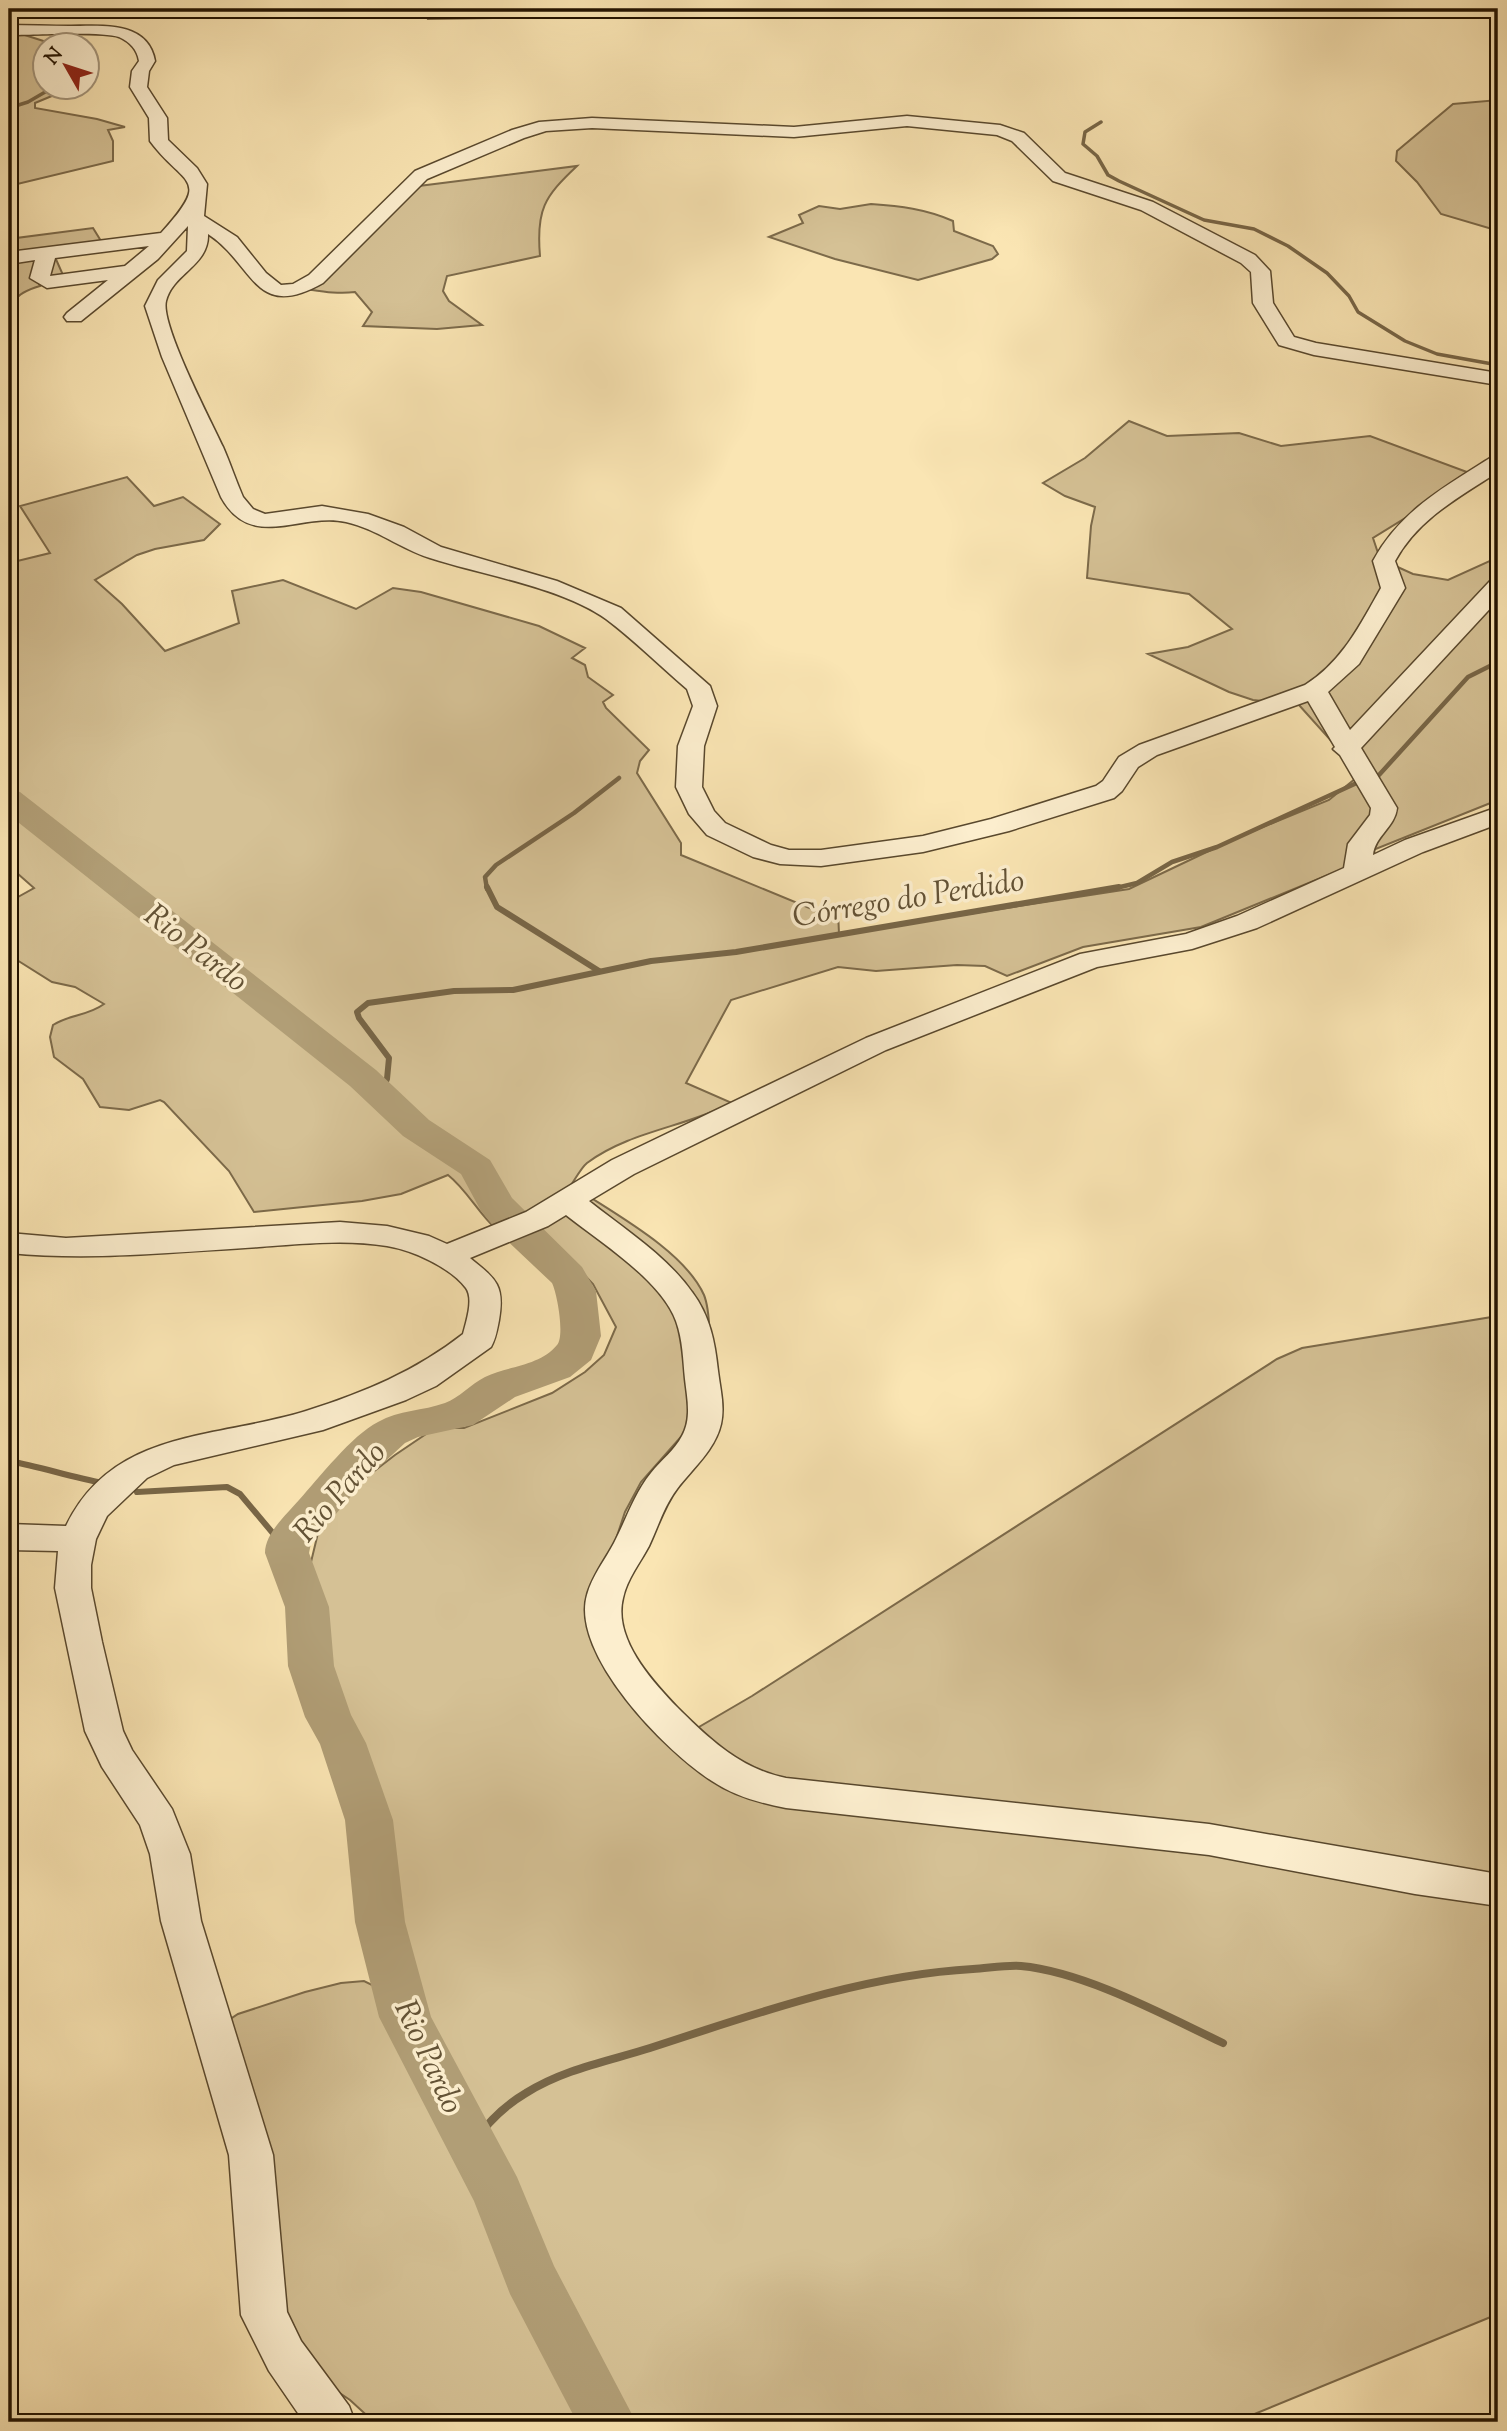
<svg xmlns="http://www.w3.org/2000/svg" width="1507" height="2431" viewBox="0 0 1507 2431" font-family="'Sorts Mill Goudy',serif">
  <style>
    .green { fill: #d5c195; stroke: #7c6a4a; stroke-width: 2 }
    .lines { fill: none; stroke-linecap: round; stroke-linejoin: round }
    .stream-far3 { stroke: #786647; stroke-width: 3.5 }
    .stream-far2 { stroke: #786647; stroke-width: 4.5 }
    .stream-far1 { stroke: #786647; stroke-width: 6 }
    .stream { stroke: #786647; stroke-width: 8 }
    .river { fill: #b19e76; fill-rule: evenodd }
    .minor-casing { stroke: #59482d; stroke-width: 3 }
    .minor { fill: #fceece; fill-rule: evenodd }
    .labels { text-anchor: middle; stroke-width: 7; stroke-linejoin: round; paint-order: stroke }
    .water-label { font-size: 32px; font-style: italic; fill: #635235; stroke: #fceece }
  </style>
  <rect width="100%" height="100%" fill="#fae5b3"/>
  <filter id="stains"><feTurbulence type="fractalNoise" baseFrequency=".00286" numOctaves="4"/><feColorMatrix values="0 0 0 0 .2 0 0 0 0 .09 0 0 0 0 .02 0 0 0 .5 -.17"/></filter>
  <radialGradient id="worn" r=".72"><stop offset=".6" stop-color="#630" stop-opacity="0"/><stop offset="1" stop-color="#630" stop-opacity=".3"/></radialGradient>
  <g class="green">
    <path d="M 450,9 L 649,9 L 645,16 L 427,19 Z"/>
    <path d="M 9,30 L 56,45 L 46,46 L 46,88 L 71,88 L 35,103 L 35,108 L 97,119 L 125,127 L 108,130 L 113,141 L 113,161 L 9,186 Z"/>
    <path d="M 1498,100 L 1498,228 L 1492,229 L 1441,214 L 1417,182 L 1396,161 L 1397,151 L 1453,104 Z"/>
    <path d="M 577,166 C 544,197 536,210 540,256 L 447,276 L 443,291 L 449,301 L 482,325 L 437,329 L 363,326 L 372,312 L 355,292 C 333,295 312,289 290,287 L 315,274 L 403,188 Z"/>
    <path d="M 871,204 C 900,206 926,209 953,221 L 954,231 L 993,246 L 998,254 L 992,259 L 918,280 L 835,259 L 769,237 L 803,223 L 799,215 L 819,206 L 840,209 Z"/>
    <path d="M 93,228 L 101,241 L 51,248 L 63,275 L 37,279 L 40,286 C 11,294 11,303 11,332 L 9,335 L 9,239 Z"/>
    <path d="M 1129,421 L 1167,436 L 1239,433 L 1281,446 L 1370,436 L 1475,475 L 1373,538 L 1380,559 L 1413,574 L 1448,580 L 1490,561 L 1498,554 L 1498,800 L 1358,856 L 1355,864 L 1201,927 L 1083,947 L 1007,976 L 985,966 L 957,965 L 876,971 L 838,967 L 731,1000 L 686,1083 L 732,1103 C 686,1127 630,1131 587,1163 C 581,1168 576,1178 571,1185 C 611,1212 684,1250 704,1295 C 713,1317 709,1378 710,1404 L 641,1482 L 625,1512 L 601,1584 L 606,1633 L 692,1731 L 752,1696 L 1277,1359 L 1302,1348 L 1498,1316 L 1498,2314 L 1235,2422 L 374,2422 L 350,2400 L 282,2354 L 206,2035 L 238,2014 L 305,1992 L 341,1983 L 364,1981 L 378,1988 L 385,1921 L 351,1783 L 324,1717 L 313,1644 L 311,1562 L 318,1533 L 355,1486 L 395,1455 L 435,1428 L 464,1428 L 552,1393 L 585,1372 L 604,1355 L 616,1327 L 593,1284 L 531,1219 L 497,1230 C 478,1213 467,1190 448,1175 L 401,1194 L 362,1201 L 254,1212 L 229,1171 L 164,1102 L 160,1100 L 129,1110 L 100,1107 L 83,1079 L 54,1057 L 50,1037 L 53,1025 C 70,1014 88,1016 104,1004 L 75,987 L 52,982 L 9,955 L 9,902 L 34,888 L 9,866 L 9,563 L 50,553 L 20,506 L 127,477 L 154,506 L 183,497 L 220,524 L 204,540 L 155,549 L 137,555 L 95,580 L 122,604 L 165,651 L 239,623 L 232,591 L 283,580 L 356,609 L 393,588 L 421,592 L 539,626 L 585,648 L 572,658 L 585,665 L 588,677 L 613,695 L 603,702 L 606,708 L 649,750 L 640,761 L 637,773 L 681,843 L 681,855 L 819,912 L 838,910 L 839,934 L 1129,889 L 1236,838 L 1329,800 L 1361,774 L 1299,705 L 1253,700 L 1229,692 L 1148,654 L 1188,647 L 1232,629 L 1189,594 L 1087,578 L 1091,526 L 1095,507 L 1065,496 L 1043,483 L 1085,458 Z"/>
  </g>
  <g class="lines">
    <g class="stream-far3">
      <path d="M 9,108 L 28,102 L 52,88"/>
      <path d="M 1101,122 L 1085,132 L 1083,144 L 1097,156 L 1108,175 L 1119,181 L 1204,220 L 1254,229 L 1288,246 L 1327,273 L 1349,296 L 1358,312 L 1405,341 L 1437,354 L 1498,365"/>
    </g>
    <g class="stream-far2">
      <path d="M 1371,778 L 1379,775 L 1468,677 L 1498,662"/>
      <path d="M 487,889 L 485,877 L 496,865 L 574,813 L 619,778"/>
      <path d="M 1112,889 L 1137,883 L 1172,862 L 1217,847 L 1361,781"/>
    </g>
    <g class="stream-far1">
      <path d="M 487,887 L 497,907 L 599,971"/>
      <path d="M 381,1094 L 387,1079 L 389,1058 L 359,1018 L 357,1012 L 368,1003 L 454,991 L 513,990 L 651,961 L 736,952 L 1119,887"/>
      <path d="M 9,1461 C 41,1467 71,1477 103,1483"/>
      <path d="M 137,1492 L 227,1487 L 240,1494 L 287,1550"/>
    </g>
    <path class="stream" d="M 473,2143 C 488,2122 504,2106 526,2093 C 564,2069 609,2061 650,2048 C 755,2014 863,1975 973,1969 C 989,1968 1006,1965 1021,1966 C 1085,1972 1164,2015 1223,2043"/>
    <path class="river" d="M 9,789 L 20,792 L 376,1070 L 429,1120 L 490,1160 L 512,1198 L 582,1267 L 596,1291 L 601,1336 L 591,1360 L 570,1377 L 515,1397 L 473,1425 L 418,1437 L 405,1443 L 365,1480 L 311,1543 L 309,1553 L 329,1607 L 334,1666 L 351,1715 L 366,1743 L 393,1820 L 405,1922 L 431,2017 L 517,2177 L 554,2266 L 636,2422 L 577,2422 L 510,2294 L 474,2201 L 379,2017 L 355,1922 L 345,1820 L 320,1744 L 305,1717 L 288,1666 L 285,1607 L 265,1553 C 265,1533 287,1514 299,1500 C 319,1478 352,1435 378,1422 C 399,1410 423,1411 445,1403 C 459,1398 471,1384 485,1377 C 508,1366 540,1366 557,1345 C 565,1336 557,1293 552,1283 L 499,1233 L 481,1211 L 461,1174 L 403,1136 L 350,1086 L 9,815 Z"/>
    <defs>
      <path id="minor" d="M 9,25 C 29,25 49,26 69,26 C 100,26 148,20 155,61 L 149,71 L 147,87 L 167,118 L 168,140 L 197,168 L 207,184 L 204,216 L 237,237 L 266,273 L 281,285 L 293,284 L 309,275 L 415,171 L 512,130 L 539,122 L 592,118 L 794,127 L 907,116 L 1000,125 L 1024,133 L 1065,173 L 1153,202 L 1255,255 L 1270,271 L 1273,303 L 1294,337 L 1316,343 L 1498,373 L 1498,385 L 1314,355 L 1279,345 L 1253,303 L 1251,272 L 1241,263 L 1141,210 L 1053,181 L 1012,141 L 997,135 L 907,126 L 794,137 L 592,128 L 546,131 L 524,138 L 427,179 L 323,283 C 254,322 255,265 208,234 C 209,266 173,273 166,301 C 160,324 211,421 223,447 C 230,463 236,481 243,497 L 253,509 L 265,514 L 322,506 L 368,514 L 404,527 L 441,547 L 557,581 L 621,608 L 710,686 L 717,706 L 704,746 L 702,787 L 714,811 L 725,823 L 771,845 L 789,850 L 821,850 L 923,836 L 991,819 L 1096,786 L 1103,781 L 1119,757 L 1139,745 L 1305,685 C 1342,662 1360,625 1381,588 L 1373,561 C 1399,512 1444,487 1490,458 L 1498,457 L 1498,472 C 1459,497 1418,519 1395,561 L 1405,588 L 1359,664 L 1328,692 L 1350,730 L 1490,581 L 1498,579 L 1498,600 L 1361,748 L 1397,808 C 1395,827 1375,836 1373,855 L 1405,840 L 1498,807 L 1498,824 L 1423,852 L 1257,928 L 1192,949 L 1097,967 L 886,1050 L 634,1174 L 589,1201 C 624,1229 666,1255 692,1292 C 710,1316 715,1342 718,1371 C 720,1388 725,1406 721,1424 C 715,1450 693,1468 677,1489 C 664,1506 658,1527 649,1546 C 640,1563 627,1579 623,1598 C 613,1638 651,1680 677,1707 C 709,1739 741,1769 786,1778 L 1209,1824 L 1498,1874 L 1498,1906 L 1415,1894 L 1209,1855 L 786,1808 C 760,1803 734,1796 712,1781 C 666,1752 570,1654 587,1595 C 592,1576 605,1560 614,1543 C 626,1520 634,1494 651,1473 C 661,1460 675,1450 682,1436 C 692,1418 687,1398 685,1379 C 683,1360 683,1340 676,1321 C 661,1280 600,1242 566,1215 L 548,1226 L 470,1258 C 496,1279 505,1285 499,1320 C 497,1330 496,1338 491,1347 L 436,1386 L 406,1400 L 323,1430 L 174,1465 L 147,1478 L 107,1516 L 96,1539 L 91,1565 L 91,1588 L 102,1642 L 123,1731 L 132,1750 L 172,1809 L 190,1854 L 201,1921 L 273,2155 L 287,2312 L 301,2341 L 349,2406 L 355,2422 L 304,2422 L 269,2371 L 241,2315 L 229,2155 L 161,1921 L 150,1854 L 140,1825 L 102,1767 L 85,1731 L 55,1588 L 58,1551 L 9,1550 L 9,1524 L 66,1526 C 113,1428 217,1439 306,1411 C 363,1393 416,1371 463,1334 C 466,1322 474,1299 466,1288 C 450,1267 412,1250 387,1246 C 345,1239 302,1244 259,1247 C 176,1252 92,1261 9,1253 L 9,1233 L 66,1238 L 340,1222 L 387,1226 L 429,1236 L 447,1244 L 526,1212 L 612,1160 L 866,1038 L 1080,954 L 1186,934 L 1237,916 L 1344,868 L 1348,844 L 1370,815 L 1371,808 L 1340,755 L 1333,749 L 1335,747 L 1308,701 L 1157,755 L 1138,767 L 1122,791 L 1114,798 L 1009,831 L 923,852 L 821,866 L 780,864 L 753,857 L 707,835 L 689,814 L 676,787 L 678,746 L 693,706 L 687,689 C 660,666 634,640 606,619 C 561,587 482,575 430,558 C 401,549 377,529 346,522 C 300,512 251,552 221,497 L 162,357 L 145,306 L 158,280 L 187,251 L 188,226 L 158,259 L 81,321 L 67,321 L 64,317 L 67,313 L 108,280 L 47,288 L 30,278 L 35,260 L 9,264 L 9,252 L 161,233 C 213,176 184,187 150,141 L 149,118 L 130,87 L 132,71 L 139,61 C 137,49 130,42 119,37 C 102,31 32,35 9,35 ZM 149,246 L 125,266 L 50,276 L 55,258 Z"/>
    </defs>
    <use href="#minor" class="minor-casing"/>
    <use href="#minor" class="minor"/>
  </g>
  <g class="labels">
    <g class="water-label">
      <text transform="translate(908 897) rotate(-9)" y="11">Córrego do Perdido</text>
      <text transform="translate(197 947) rotate(38)" y="11">Rio Pardo</text>
      <text transform="translate(339 1491) rotate(-49)" y="11">Rio Pardo</text>
      <text transform="translate(430 2056) rotate(65)" y="11">Rio Pardo</text>
    </g>
  </g>
  <rect width="1507" height="2431" fill="none" stroke="#fae5b3" stroke-width="35"/>
  <rect x="10" y="10" width="1486" height="2410" fill="none" stroke="#231300" stroke-width="3.5"/>
  <rect x="18" y="18" width="1472" height="2396" fill="none" stroke="#231300" stroke-width="2"/>
  <g transform="translate(66 66) rotate(309)"><circle r="33" fill="#fceece" stroke="#a5967c" stroke-width="2"/>
  <path d="M0-5L12 26L0 18L-12 26Z" fill="#8f2418"/>
  <text y="-10" font-size="19" font-weight="bold" text-anchor="middle" fill="#231300">N</text>
  </g>
  <rect width="100%" height="100%" filter="url(#stains)"/>
  <rect width="100%" height="100%" fill="url(#worn)"/>
</svg>
